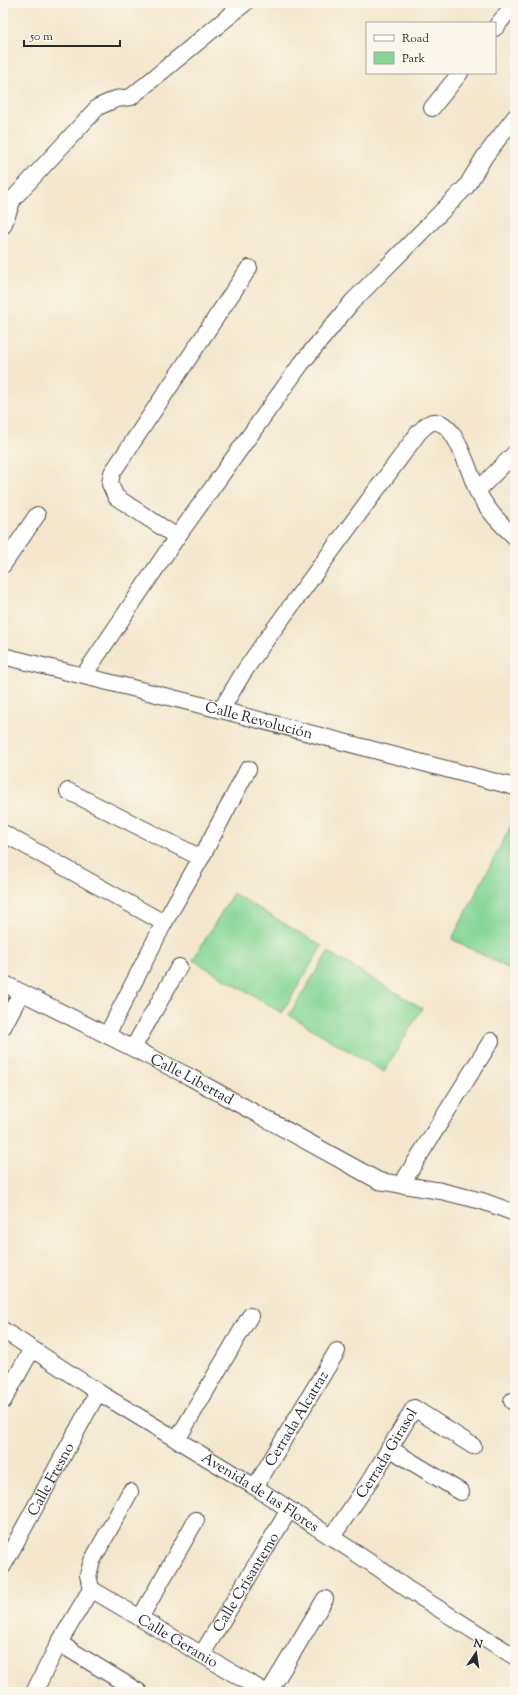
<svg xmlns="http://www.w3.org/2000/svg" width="518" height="1695" viewBox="0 0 518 1695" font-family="'Sorts Mill Goudy',serif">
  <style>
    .green { fill: #86d697; stroke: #588061 }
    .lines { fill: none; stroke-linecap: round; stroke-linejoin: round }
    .minor-casing { stroke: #494743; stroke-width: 18 }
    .minor { stroke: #fff; stroke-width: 16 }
    .labels { text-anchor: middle; stroke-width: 3; stroke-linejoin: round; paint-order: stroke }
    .street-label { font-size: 15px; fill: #2b2b2b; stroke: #fbf7ec }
  </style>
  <rect width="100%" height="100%" fill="#fbf7ec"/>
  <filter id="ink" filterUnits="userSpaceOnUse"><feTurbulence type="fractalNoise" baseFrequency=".025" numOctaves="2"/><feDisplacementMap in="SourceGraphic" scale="8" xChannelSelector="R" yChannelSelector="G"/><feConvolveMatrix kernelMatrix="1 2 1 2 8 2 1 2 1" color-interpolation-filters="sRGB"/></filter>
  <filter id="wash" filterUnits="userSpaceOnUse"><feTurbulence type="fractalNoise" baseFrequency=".012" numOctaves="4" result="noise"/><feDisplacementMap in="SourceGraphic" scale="16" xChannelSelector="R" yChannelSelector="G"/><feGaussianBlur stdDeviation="0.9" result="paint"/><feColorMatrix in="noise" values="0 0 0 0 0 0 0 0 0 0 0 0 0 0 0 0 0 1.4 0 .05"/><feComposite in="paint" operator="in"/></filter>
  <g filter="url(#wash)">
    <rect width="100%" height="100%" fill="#f3e6cc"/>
    <g class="green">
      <path d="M 513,822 L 515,823 L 515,972 L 452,939 Z"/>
      <path d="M 233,893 L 322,946 L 282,1013 L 193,960 Z"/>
      <path d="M 328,952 L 422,1008 L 384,1072 L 289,1015 Z"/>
    </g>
  </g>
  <g filter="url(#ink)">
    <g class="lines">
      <defs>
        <g id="minor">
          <path d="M 495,28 L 515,3"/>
          <path d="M 432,108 L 460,73"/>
          <path d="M 3,226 L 13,199 L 98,107 L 116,99 L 131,97 L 245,3"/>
          <path d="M 477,491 L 515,453"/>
          <path d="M 177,537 L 116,497 L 110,484 L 112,473 L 249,268"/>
          <path d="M 3,565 L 37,515"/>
          <path id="s1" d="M 3,656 L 221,710 L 515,787"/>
          <path d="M 84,675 L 177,537 L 301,364 L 352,302 L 466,187 L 485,156 L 515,117"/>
          <path d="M 221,710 L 243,673 L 263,644 L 419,432 C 422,430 425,426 428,424 C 454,409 470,478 478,492 C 487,510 500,524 515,537"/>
          <path d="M 68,791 L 201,858 L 164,923 L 107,1035"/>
          <path d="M 3,833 L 164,923"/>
          <path d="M 201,858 L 248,769"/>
          <path id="s2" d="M 3,983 L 188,1076 L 379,1181 L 441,1191 L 482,1201 L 515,1213"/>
          <path d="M 3,1027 L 21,993"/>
          <path d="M 133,1048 L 179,967"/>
          <path d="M 401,1185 L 491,1041"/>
          <path id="s3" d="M 3,1330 L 98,1392 L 255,1487 L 380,1569 L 406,1588 L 515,1657"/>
          <path d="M 3,1401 L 32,1349"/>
          <path d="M 512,1401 L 515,1403"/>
          <path d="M 177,1440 L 250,1316"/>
          <path d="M 389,1448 L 461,1492"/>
          <path id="s4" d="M 255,1487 L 337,1351"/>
          <path id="s5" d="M 332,1537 L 373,1476 L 414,1408 L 473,1446"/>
          <path id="s6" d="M 3,1566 L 98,1392"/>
          <path id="s7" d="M 91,1589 L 265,1692"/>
          <path d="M 91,1589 L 88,1575 L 92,1561 L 130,1492"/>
          <path d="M 140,1618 L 196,1520"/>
          <path d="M 59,1643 L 139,1692"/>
          <path id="s8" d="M 202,1654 L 289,1510"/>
          <path d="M 34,1692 L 59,1643 L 91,1589"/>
          <path d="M 269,1692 L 325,1599"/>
        </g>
      </defs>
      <use href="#minor" class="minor-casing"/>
      <use href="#minor" class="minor"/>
    </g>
  </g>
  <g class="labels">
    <g class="street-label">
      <text dy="5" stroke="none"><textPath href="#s1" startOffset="264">Calle Revolución</textPath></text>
      <text dy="5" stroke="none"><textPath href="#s2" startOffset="212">Calle Libertad</textPath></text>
      <text dy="5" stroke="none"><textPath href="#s4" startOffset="80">Cerrada Alcatraz</textPath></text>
      <text dy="5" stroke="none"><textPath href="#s5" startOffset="100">Cerrada Girasol</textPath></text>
      <text dy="5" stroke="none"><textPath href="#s6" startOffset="99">Calle Fresno</textPath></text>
      <text dy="5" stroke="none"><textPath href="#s3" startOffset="304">Avenida de las Flores</textPath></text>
      <text dy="5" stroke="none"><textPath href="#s8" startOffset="84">Calle Crisantemo</textPath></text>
      <text dy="5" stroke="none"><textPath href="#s7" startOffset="101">Calle Geranio</textPath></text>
    </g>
  </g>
  <rect width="518" height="1695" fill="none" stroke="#fbf7ec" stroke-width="16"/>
  <rect x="366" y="22" width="130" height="52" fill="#fbf7ec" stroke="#a8a59f"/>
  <rect x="374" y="35" width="20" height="6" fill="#ffffff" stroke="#a8a59f"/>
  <text x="402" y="42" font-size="12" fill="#2b2b2b">Road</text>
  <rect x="374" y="52" width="20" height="12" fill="#86d697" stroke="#a8a59f"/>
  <text x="402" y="62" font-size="12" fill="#2b2b2b">Park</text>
  <g transform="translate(476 1653) rotate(13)" stroke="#fbf7ec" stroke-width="3" paint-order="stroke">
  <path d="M0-3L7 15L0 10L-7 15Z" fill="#2b2b2b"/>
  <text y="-6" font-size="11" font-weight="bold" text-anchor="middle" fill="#2b2b2b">N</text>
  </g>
  <path d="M24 40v6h96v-6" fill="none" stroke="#2b2b2b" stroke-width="2"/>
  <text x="30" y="40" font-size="12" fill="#2b2b2b" stroke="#fbf7ec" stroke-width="3" paint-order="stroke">50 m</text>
</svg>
